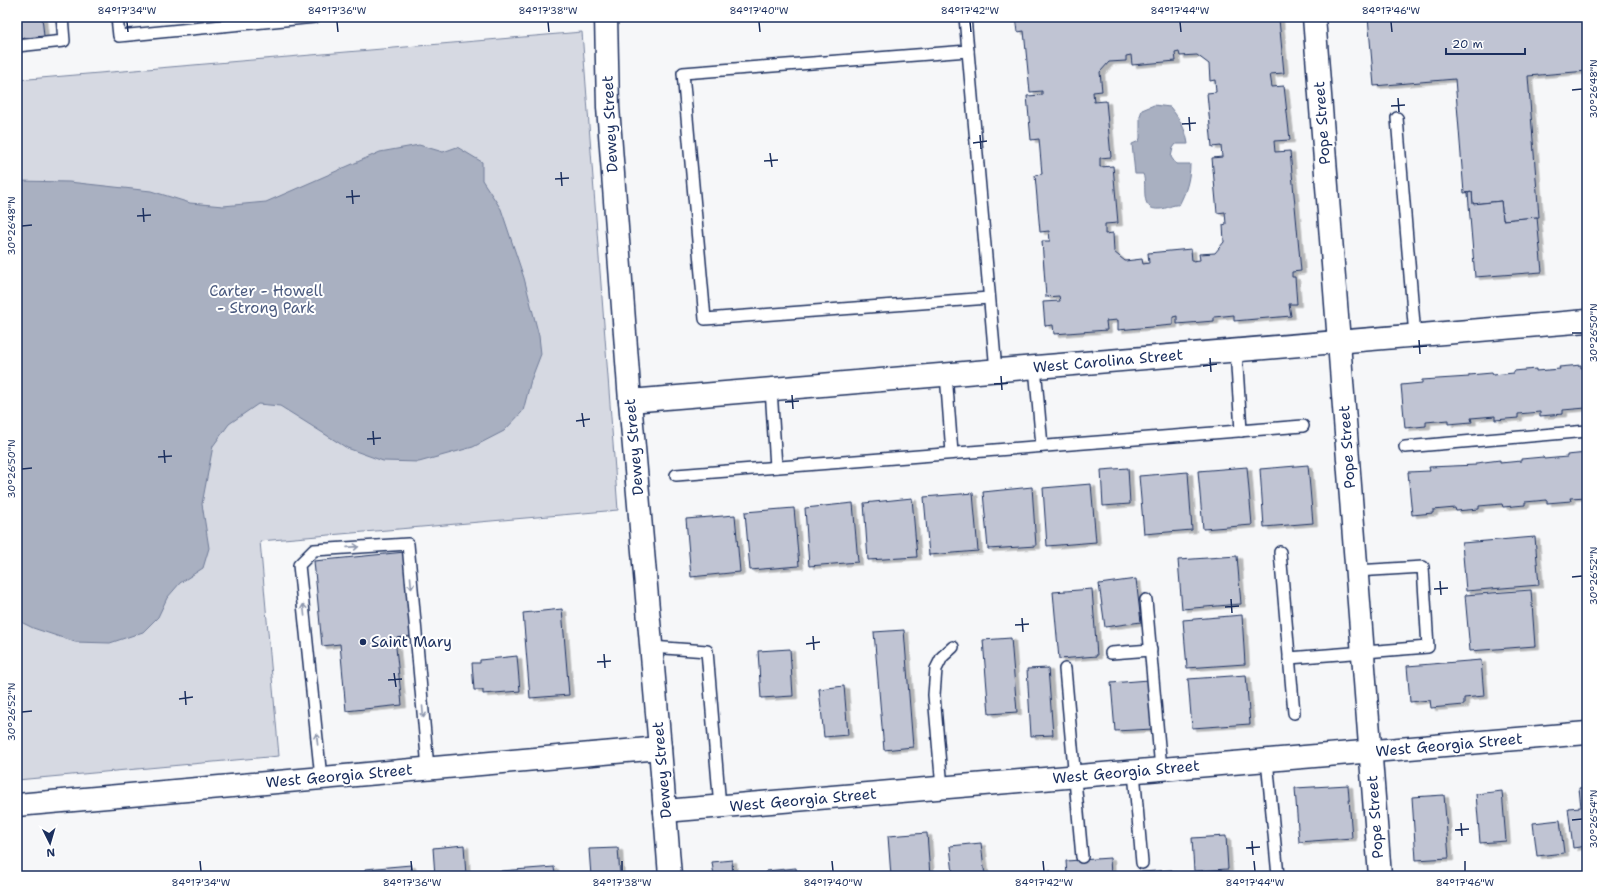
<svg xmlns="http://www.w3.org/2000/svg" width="1604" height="893" viewBox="0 0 1604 893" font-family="'Shantell Sans',sans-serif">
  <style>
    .green { fill: #d6d9e2; stroke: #7884a0 }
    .water { fill: #a9b0c1; stroke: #707c99 }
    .building { fill: #c0c4d3; stroke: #1b2f5e; fill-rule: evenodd; filter: url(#shadow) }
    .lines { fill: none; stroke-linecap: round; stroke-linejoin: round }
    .service-casing { stroke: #1b2f5e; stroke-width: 14 }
    .minor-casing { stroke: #1b2f5e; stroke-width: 25 }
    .service { stroke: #fff; stroke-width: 11 }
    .minor { stroke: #fff; stroke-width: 22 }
    .oneway { stroke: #8d97ae }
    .ticks { fill: none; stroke: #1b2f5e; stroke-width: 1.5 }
    .poi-dot { fill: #1b2f5e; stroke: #fff; stroke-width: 1.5 }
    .labels { text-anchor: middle; stroke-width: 4; stroke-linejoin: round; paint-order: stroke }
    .street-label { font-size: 15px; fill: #1b2f5e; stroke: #fff }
    .park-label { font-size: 15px; fill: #4a5a7f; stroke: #fff }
    .poi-label { font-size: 15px; fill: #1b2f5e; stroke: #fff; text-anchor: start }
    .neatline { fill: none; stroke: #1b2f5e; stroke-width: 1.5 }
    .ticks-label { font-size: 10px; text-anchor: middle; fill: #1b2f5e }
  </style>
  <defs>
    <filter id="shadow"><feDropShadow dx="4.5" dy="2.5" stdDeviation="0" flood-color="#0004"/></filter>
  </defs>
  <rect width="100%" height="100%" fill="#f6f7f9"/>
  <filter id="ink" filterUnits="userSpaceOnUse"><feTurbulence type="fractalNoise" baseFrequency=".025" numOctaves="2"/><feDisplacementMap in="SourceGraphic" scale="8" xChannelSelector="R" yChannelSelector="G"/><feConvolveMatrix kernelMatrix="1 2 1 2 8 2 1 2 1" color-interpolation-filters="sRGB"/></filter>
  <g filter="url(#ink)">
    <path class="green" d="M 582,32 L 618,510 L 260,541 L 279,756 L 17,780 L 17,80 Z"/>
    <g class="water">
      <path d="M 1154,105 L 1170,107 C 1179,118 1186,129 1188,144 L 1176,144 L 1173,148 L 1171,157 L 1176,164 L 1190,164 C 1190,179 1186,192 1179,205 C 1172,204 1167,209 1160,209 C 1138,211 1148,186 1143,174 L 1135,174 L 1132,144 L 1139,141 L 1140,138 L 1140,116 L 1142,110 Z"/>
      <path d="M 419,145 L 443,152 L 457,147 L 482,162 L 482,180 L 501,209 L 524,278 L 539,336 L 541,354 L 531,380 L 523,411 L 504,431 L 473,447 L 419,462 L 383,461 L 347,448 L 280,406 L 258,404 L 229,424 L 213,446 L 202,504 L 209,548 L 203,568 L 180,583 L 167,598 L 158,617 L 143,632 L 110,643 L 75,642 L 33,628 L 17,620 L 17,181 L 69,182 L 151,191 L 190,203 L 223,206 L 266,202 L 380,152 Z"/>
    </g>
    <g class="building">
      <path d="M 17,17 L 42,17 L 44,36 L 17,39 Z"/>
      <path d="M 1016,17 L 1265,17 L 1266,20 L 1279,19 L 1284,73 L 1270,74 L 1272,87 L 1284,86 L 1290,140 L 1274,141 L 1275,152 L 1290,151 L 1301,271 L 1292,272 L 1292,277 L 1295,277 L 1297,304 L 1289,304 L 1291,316 L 1234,321 L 1234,315 L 1214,317 L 1214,321 L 1177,324 L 1177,316 L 1173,317 L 1173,325 L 1118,330 L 1118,320 L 1106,321 L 1107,330 L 1054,334 L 1053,325 L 1045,326 L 1043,302 L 1060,301 L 1059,296 L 1046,297 L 1042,241 L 1050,241 L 1049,231 L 1040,232 L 1035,175 L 1042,174 L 1039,139 L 1031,140 L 1027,96 L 1042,95 L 1042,91 L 1030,92 L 1024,31 L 1018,32 ZM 1179,52 L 1180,56 L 1197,55 L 1209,64 L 1210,81 L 1215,80 L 1216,92 L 1207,93 L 1212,147 L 1221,146 L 1222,157 L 1212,158 L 1217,213 L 1225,212 L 1226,224 L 1223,225 L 1224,242 L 1215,253 L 1199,254 L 1200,260 L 1192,261 L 1191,249 L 1148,253 L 1149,263 L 1143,264 L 1142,259 L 1125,261 L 1114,252 L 1113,233 L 1105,234 L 1105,224 L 1118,223 L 1113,166 L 1100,167 L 1100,158 L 1111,157 L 1106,101 L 1094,102 L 1093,92 L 1102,91 L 1100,72 L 1109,62 L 1126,61 L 1126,56 L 1131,55 L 1132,65 L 1176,61 L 1175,53 Z"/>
      <path d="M 1368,17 L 1587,17 L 1587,71 L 1528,76 L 1539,217 L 1503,220 L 1501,201 L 1473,204 L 1472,192 L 1464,193 L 1455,79 L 1374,86 Z"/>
      <path d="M 1472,192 L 1473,204 L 1501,201 L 1503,220 L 1537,217 L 1542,272 L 1475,277 L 1468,193 Z"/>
      <path d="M 1581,365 L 1581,368 L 1587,367 L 1587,412 L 1586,408 L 1563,410 L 1563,414 L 1540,416 L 1540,412 L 1518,414 L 1518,418 L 1495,420 L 1495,416 L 1471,418 L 1472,422 L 1448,424 L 1448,420 L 1426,422 L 1426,426 L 1405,428 L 1401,385 L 1422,383 L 1422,380 L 1469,377 L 1469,375 L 1492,373 L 1493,375 L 1514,373 L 1514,371 L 1536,369 L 1536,371 L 1560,369 L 1559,367 Z"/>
      <path d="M 1587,453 L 1587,497 L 1570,498 L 1571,501 L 1547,503 L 1547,500 L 1525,502 L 1525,505 L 1503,507 L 1502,504 L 1479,506 L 1479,509 L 1456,511 L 1455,508 L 1433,510 L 1433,513 L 1412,515 L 1408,472 L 1430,471 L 1429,467 L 1476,465 L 1476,463 L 1500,460 L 1500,463 L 1521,461 L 1521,459 L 1543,457 L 1544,459 L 1567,457 L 1567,455 Z"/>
      <path d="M 1308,465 L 1313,523 L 1264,527 L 1260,469 Z"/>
      <path d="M 1247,467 L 1252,525 L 1203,529 L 1198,471 Z"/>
      <path d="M 1128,468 L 1130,504 L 1103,506 L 1101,470 Z"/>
      <path d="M 1188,472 L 1192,530 L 1144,534 L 1139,476 Z"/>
      <path d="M 1091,484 L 1096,542 L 1047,546 L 1043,488 Z"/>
      <path d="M 1032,487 L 1036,546 L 988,549 L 983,492 Z"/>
      <path d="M 973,493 L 978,551 L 929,555 L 924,497 Z"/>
      <path d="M 912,498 L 917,557 L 868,560 L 864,503 Z"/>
      <path d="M 853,503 L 858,562 L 809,566 L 805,508 Z"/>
      <path d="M 794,508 L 799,566 L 750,570 L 745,512 Z"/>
      <path d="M 735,515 L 740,572 L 691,577 L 686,519 Z"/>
      <path d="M 1535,537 L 1539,585 L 1466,591 L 1462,543 Z"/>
      <path d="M 405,552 L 413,636 L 395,638 L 402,705 L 346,711 L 340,644 L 322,646 L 314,561 Z"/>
      <path d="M 1237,556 L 1241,604 L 1182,609 L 1178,560 Z"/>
      <path d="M 1136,579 L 1141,622 L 1105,627 L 1099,584 Z"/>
      <path d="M 1092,589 L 1097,656 L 1059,659 L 1053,592 Z"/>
      <path d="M 1531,590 L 1535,646 L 1470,651 L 1465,595 Z"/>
      <path d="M 562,609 L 569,695 L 530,698 L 523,613 Z"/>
      <path d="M 1242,615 L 1245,664 L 1187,668 L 1183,620 Z"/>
      <path d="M 904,630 L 913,747 L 884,750 L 874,632 Z"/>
      <path d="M 1011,638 L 1017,712 L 989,714 L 983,640 Z"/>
      <path d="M 790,649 L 793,696 L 761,698 L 758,651 Z"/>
      <path d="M 517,656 L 520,691 L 483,694 L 483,690 L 474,690 L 472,663 L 480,663 L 480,660 Z"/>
      <path d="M 1481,660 L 1484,696 L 1464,698 L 1464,705 L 1431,708 L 1430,700 L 1410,702 L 1407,666 Z"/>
      <path d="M 1048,668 L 1053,735 L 1031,736 L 1027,669 Z"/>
      <path d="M 1246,675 L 1250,724 L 1192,728 L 1188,679 Z"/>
      <path d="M 1149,680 L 1153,729 L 1115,731 L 1111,683 Z"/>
      <path d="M 844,686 L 848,735 L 824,737 L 819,689 Z"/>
      <path d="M 1348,785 L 1352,838 L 1299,842 L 1295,788 Z"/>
      <path d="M 1587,787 L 1587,846 L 1573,848 L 1568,808 L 1581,807 L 1579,788 Z"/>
      <path d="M 1502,791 L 1506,841 L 1480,843 L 1476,794 Z"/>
      <path d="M 1444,795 L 1449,858 L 1416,860 L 1412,797 Z"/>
      <path d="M 1560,820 L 1564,853 L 1537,856 L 1533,823 Z"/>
      <path d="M 927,833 L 930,876 L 891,876 L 888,836 Z"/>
      <path d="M 1226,836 L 1228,869 L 1194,871 L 1192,838 Z"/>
      <path d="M 981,843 L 985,876 L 957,876 L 957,874 L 953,874 L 950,846 Z"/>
      <path d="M 464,845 L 466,876 L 435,876 L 433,848 Z"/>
      <path d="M 618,848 L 620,876 L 591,876 L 589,849 Z"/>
      <path d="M 1110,858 L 1111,876 L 1067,876 L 1066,861 Z"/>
      <path d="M 732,860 L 733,876 L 714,876 L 712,862 Z"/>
      <path d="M 411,865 L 412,876 L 365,876 L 365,869 Z"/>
      <path d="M 554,867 L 555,876 L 502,876 L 501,871 Z"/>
      <path d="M 796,868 L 797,876 L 766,876 L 766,871 Z"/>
      <path d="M 1172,870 L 1173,876 L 1127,876 L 1126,873 Z"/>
      <path d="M 1051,871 L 1052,876 L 1007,876 L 1007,874 Z"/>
    </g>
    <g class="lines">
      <defs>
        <g id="service">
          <path d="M 117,17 L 119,36 L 315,17"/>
          <path d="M 965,17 L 996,371"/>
          <path d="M 17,46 L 64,41 L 62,17"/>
          <path d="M 968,51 L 683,73 L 705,319 L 989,298"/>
          <path d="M 1397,118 L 1415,336"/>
          <path d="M 1236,350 L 1241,431"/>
          <path d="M 1035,367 L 1042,446"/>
          <path d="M 946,374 L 952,453"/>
          <path d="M 771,389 L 776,467"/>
          <path d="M 1405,447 L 1587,431"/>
          <path d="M 676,475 L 1303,426"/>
          <path d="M 1280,552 L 1294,713"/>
          <path d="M 1146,600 L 1161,769"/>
          <path d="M 651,647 L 707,651 L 720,807"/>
          <path d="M 1111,653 L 1151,650"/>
          <path d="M 1289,658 L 1428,647 L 1423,567 L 1356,571"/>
          <path d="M 1065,669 L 1082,857"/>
          <path d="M 1267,760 L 1278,876"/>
          <path d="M 1134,772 L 1142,863"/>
          <path d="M 321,778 L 299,565 L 314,550 L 408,544 L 428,768"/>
          <path d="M 942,788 L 934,695 L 936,669 L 942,657 L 953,647"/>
        </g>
        <g id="minor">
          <path d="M 606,17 L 608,107 L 630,401 L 660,748 L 670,876"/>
          <path d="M 1314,17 L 1380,876"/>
          <path d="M 630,401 L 1587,321"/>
          <path d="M 17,805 L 660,748"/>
          <path d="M 665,811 L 1587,733"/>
        </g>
      </defs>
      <use href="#service" class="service-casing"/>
      <use href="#minor" class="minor-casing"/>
      <use href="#service" class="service"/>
      <use href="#minor" class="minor"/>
    </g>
    <defs><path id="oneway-shaft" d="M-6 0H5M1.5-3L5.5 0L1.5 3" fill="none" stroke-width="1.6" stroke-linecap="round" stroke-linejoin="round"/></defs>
    <g class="oneway">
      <use href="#oneway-shaft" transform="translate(353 547) rotate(-4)"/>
      <use href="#oneway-shaft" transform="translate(411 583) rotate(85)"/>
      <use href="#oneway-shaft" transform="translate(304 610) rotate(-96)"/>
      <use href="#oneway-shaft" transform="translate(423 712) rotate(85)"/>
      <use href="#oneway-shaft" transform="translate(317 739) rotate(-96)"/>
    </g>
  </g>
  <path class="ticks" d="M 127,22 L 128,32M 337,22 L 338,32M 548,22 L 549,32M 759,22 L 760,32M 970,22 L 971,32M 1180,22 L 1181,32M 1391,22 L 1392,32M 1572,90 L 1582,89M 1398,98 L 1399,112M 1391,106 L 1405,105M 1189,117 L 1190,131M 1182,124 L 1196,123M 980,135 L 981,149M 973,143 L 987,141M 770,153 L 772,167M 764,161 L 778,160M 561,172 L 562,186M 555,179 L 569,178M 352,190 L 353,204M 346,197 L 360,196M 143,208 L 144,222M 137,216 L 151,215M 22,226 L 32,225M 1572,333 L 1582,333M 1419,340 L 1420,354M 1413,347 L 1427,346M 1210,358 L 1211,372M 1203,366 L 1217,364M 1001,376 L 1002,390M 994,384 L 1008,383M 792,395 L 793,409M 785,402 L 799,401M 582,413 L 584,427M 576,421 L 590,419M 373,431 L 374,445M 367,439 L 381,438M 164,450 L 165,463M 158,457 L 172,456M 22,469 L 32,468M 1572,577 L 1582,576M 1440,581 L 1441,595M 1434,589 L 1448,588M 1231,599 L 1232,613M 1225,607 L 1239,606M 1022,618 L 1023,632M 1015,625 L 1029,624M 813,636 L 814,650M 806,644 L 820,642M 604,654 L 605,668M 597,662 L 611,661M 394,673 L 396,687M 388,680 L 402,679M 185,691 L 186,705M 179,699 L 193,697M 22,712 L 32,711M 1572,820 L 1582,819M 1461,823 L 1462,836M 1455,830 L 1469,829M 1252,841 L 1253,855M 1246,848 L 1260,847M 200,861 L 201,871M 411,861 L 412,871M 622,861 L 622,871M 832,861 L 833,871M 1043,861 L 1044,871M 1254,861 L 1255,871M 1465,861 L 1465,871"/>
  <circle class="poi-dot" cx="363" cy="642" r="4"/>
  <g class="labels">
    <g class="street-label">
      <text transform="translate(1322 123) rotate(-94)" y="5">Pope Street</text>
      <text transform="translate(610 124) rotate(-93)" y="5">Dewey Street</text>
      <text transform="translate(1108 361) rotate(-5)" y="5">West Carolina Street</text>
      <text transform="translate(634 447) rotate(-95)" y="5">Dewey Street</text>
      <text transform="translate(1347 447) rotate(-94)" y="5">Pope Street</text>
      <text transform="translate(1449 745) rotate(-5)" y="5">West Georgia Street</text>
      <text transform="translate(662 770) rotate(-95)" y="5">Dewey Street</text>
      <text transform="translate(1126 772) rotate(-5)" y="5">West Georgia Street</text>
      <text transform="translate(339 776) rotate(-5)" y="5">West Georgia Street</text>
      <text transform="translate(803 800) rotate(-5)" y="5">West Georgia Street</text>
      <text transform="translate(1375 817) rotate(-94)" y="5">Pope Street</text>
    </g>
    <g class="park-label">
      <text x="266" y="296">Carter - Howell<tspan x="266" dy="17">- Strong Park</tspan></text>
    </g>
    <g class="poi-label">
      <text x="371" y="647">Saint Mary</text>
    </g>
  </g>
  <rect width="1604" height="893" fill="none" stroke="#fff" stroke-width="44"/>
  <g transform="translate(50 843) rotate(175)" stroke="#ffffff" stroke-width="3" paint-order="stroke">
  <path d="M0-3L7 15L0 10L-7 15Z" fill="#1b2f5e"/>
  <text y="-6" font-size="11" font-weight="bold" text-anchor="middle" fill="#1b2f5e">N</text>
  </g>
  <path d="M1446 48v6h79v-6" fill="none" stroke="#1b2f5e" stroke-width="2"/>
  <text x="1452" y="48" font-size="12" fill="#1b2f5e" stroke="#ffffff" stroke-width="3" paint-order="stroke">20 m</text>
  <rect x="22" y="22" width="1560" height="849" class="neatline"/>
  <g class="ticks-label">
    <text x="127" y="14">84°17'34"W</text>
    <text x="337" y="14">84°17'36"W</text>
    <text x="548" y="14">84°17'38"W</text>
    <text x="759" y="14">84°17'40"W</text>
    <text x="970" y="14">84°17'42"W</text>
    <text x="1180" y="14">84°17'44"W</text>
    <text x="1391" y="14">84°17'46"W</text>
    <text transform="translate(1593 89) rotate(-90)" y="4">30°26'48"N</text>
    <text transform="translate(11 226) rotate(-90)" y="4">30°26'48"N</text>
    <text transform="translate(1593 333) rotate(-90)" y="4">30°26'50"N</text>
    <text transform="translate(11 469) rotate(-90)" y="4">30°26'50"N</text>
    <text transform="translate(1593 576) rotate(-90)" y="4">30°26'52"N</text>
    <text transform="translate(11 712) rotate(-90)" y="4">30°26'52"N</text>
    <text transform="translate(1593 819) rotate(-90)" y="4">30°26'54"N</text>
    <text x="201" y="886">84°17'34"W</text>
    <text x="412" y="886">84°17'36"W</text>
    <text x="622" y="886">84°17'38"W</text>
    <text x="833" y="886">84°17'40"W</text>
    <text x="1044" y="886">84°17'42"W</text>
    <text x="1255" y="886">84°17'44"W</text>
    <text x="1465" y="886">84°17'46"W</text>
  </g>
</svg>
